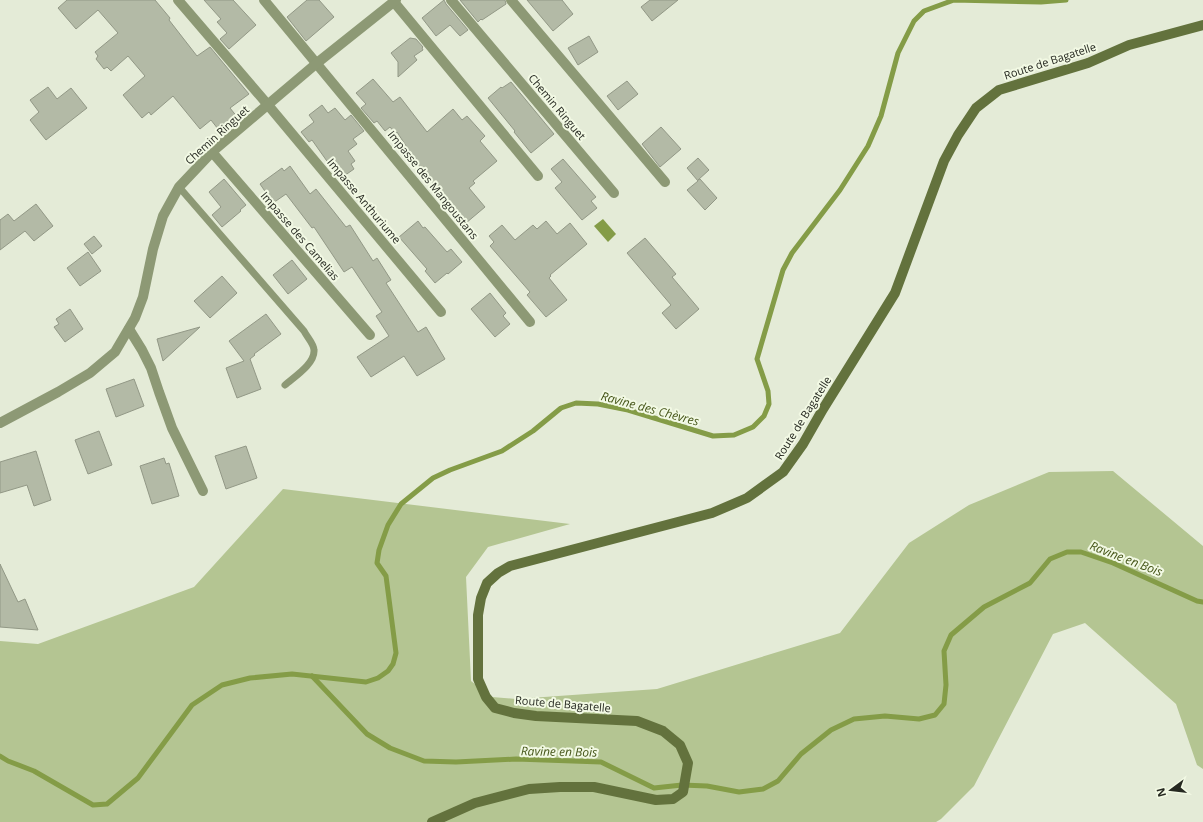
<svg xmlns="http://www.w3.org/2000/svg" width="1203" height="822" viewBox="0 0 1203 822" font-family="'Open Sans',sans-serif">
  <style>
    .green { fill: #b4c592 }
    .water { fill: #849c47 }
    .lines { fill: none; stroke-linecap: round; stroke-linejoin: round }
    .stream { stroke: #849c47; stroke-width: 5 }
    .building { fill: #b3baa6; stroke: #929886 }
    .service { stroke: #8d9975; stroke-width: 7 }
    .minor { stroke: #8d9975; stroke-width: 10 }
    .secondary { stroke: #63723d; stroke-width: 10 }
    .labels { text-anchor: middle; stroke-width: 4; stroke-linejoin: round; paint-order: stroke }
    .street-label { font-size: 11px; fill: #262921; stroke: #f2f9e4 }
    .water-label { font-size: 12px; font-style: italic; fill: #465619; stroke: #f2f9e4 }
  </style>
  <rect width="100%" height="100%" fill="#e4ebd7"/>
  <path class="green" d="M 1113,471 L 1203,546 L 1203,769 L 1197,765 L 1176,704 L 1085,623 L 1053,634 L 974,786 L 941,819 L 936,822 L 0,822 L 0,641 L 38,644 L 194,587 L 283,489 L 570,524 L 488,547 L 466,577 L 471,681 L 492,697 L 516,699 L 657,689 L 840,633 L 909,543 L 969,505 L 1049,472 Z"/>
  <path class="water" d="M 603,219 L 616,234 L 608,242 L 594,226 Z"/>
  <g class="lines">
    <g class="stream">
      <path d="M 312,676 L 367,734 L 390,748 L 424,761 L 456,762 L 516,759 L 601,762 L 654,788 L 682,785 L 707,786 L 739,792 L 763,789 L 778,781 L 801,754 L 831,730 L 854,719 L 885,716 L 919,719 L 935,715 L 944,704 L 946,685 L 944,651 L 951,635 L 984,607 L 1030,583 L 1050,559 L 1067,552 L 1081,552 L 1113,563 L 1197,601 L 1203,602"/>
      <path d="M 0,756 L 8,761 L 34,771 L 93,805 L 107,804 L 138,778 L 192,705 L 222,685 L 250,678 L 292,674 L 366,682 L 378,678 L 388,671 L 393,664 L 396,653 L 386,576 L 377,563 L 379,550 L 388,525 L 401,504 L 433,478 L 450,470 L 502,451 L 533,431 L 561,408 L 576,403 L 598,404 L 628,410 L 713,436 L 734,435 L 753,427 L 764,416 L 769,404 L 768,391 L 757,359 L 783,270 L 792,253 L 840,190 L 868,146 L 881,116 L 898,53 L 914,21 L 924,11 L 954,0 L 1041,2 L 1066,0"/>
    </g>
  </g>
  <g class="building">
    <path d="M 67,0 L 155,0 L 170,18 L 169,20 L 197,56 L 210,47 L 249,94 L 230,108 L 238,118 L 225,129 L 222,125 L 218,129 L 211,120 L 200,129 L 173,96 L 151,115 L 149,112 L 142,118 L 123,95 L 145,76 L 128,56 L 111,71 L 107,67 L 104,69 L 96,59 L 98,56 L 95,52 L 118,33 L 98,10 L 76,29 L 58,8 Z"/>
    <path d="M 204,0 L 233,0 L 256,25 L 229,49 L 220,39 L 227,33 L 217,22 L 221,19 Z"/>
    <path d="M 307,0 L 319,0 L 334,17 L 306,41 L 287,17 Z"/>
    <path d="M 444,0 L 446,4 L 468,30 L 460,36 L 450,25 L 436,36 L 422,18 Z"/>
    <path d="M 460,0 L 505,0 L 506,4 L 482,20 L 481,19 L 478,22 Z"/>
    <path d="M 527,0 L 562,0 L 573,14 L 553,31 Z"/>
    <path d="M 650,0 L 678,0 L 652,21 L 641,7 Z"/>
    <path d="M 589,36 L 598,52 L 578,65 L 568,48 Z"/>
    <path d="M 410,38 L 416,39 L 423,47 L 422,48 L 423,50 L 414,56 L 417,60 L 398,77 L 398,62 L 391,53 Z"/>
    <path d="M 373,79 L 393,102 L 400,97 L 427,132 L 453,109 L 462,120 L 467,116 L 485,136 L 480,141 L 497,161 L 473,181 L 475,183 L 469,188 L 485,207 L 466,223 L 419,166 L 397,132 L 395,133 L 390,127 L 385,131 L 377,121 L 374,123 L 361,108 L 366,104 L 356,93 Z"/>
    <path d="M 627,81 L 638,94 L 618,110 L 607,96 Z"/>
    <path d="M 511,82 L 554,134 L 531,153 L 514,132 L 515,131 L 488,98 L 501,87 L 502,88 Z"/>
    <path d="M 48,87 L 57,99 L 71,88 L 87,108 L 46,140 L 30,120 L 39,112 L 30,100 Z"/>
    <path d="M 322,105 L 328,113 L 335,108 L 345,120 L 351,115 L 364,131 L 353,139 L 357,144 L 348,151 L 355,161 L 351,164 L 354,169 L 344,176 L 334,161 L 329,164 L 312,140 L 309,142 L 301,132 L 314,122 L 309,115 Z"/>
    <path d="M 661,127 L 681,149 L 660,167 L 642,144 Z"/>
    <path d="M 698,158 L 709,170 L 698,180 L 700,179 L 717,198 L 705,210 L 687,190 L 698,181 L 687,168 Z"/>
    <path d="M 563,159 L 596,197 L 591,201 L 597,208 L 582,220 L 555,188 L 562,182 L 551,169 Z"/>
    <path d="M 290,166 L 310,194 L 316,189 L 346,227 L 350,225 L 373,261 L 377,258 L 391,280 L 386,283 L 418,332 L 426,327 L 445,359 L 417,376 L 404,356 L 371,377 L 357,357 L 389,336 L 376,316 L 382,312 L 352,267 L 344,272 L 314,227 L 312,228 L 286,194 L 273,203 L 260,184 L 282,168 L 284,171 Z"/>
    <path d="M 224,179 L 246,205 L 240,210 L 241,211 L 222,227 L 212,215 L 221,207 L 209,192 Z"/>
    <path d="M 36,204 L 53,226 L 34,241 L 25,231 L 0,250 L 0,220 L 8,214 L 14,221 Z"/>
    <path d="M 418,221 L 423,228 L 425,227 L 447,252 L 451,249 L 462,262 L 448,274 L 447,273 L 435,283 L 425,271 L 427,269 L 399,237 Z"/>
    <path d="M 546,221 L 557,234 L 570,223 L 587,244 L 550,275 L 551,276 L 549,278 L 567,300 L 546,317 L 527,295 L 530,292 L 490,246 L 494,242 L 489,236 L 502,225 L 515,240 L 533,225 L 537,229 Z"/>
    <path d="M 94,236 L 102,246 L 92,254 L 84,244 Z"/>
    <path d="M 645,238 L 676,274 L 672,277 L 699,309 L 676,329 L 662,313 L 671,305 L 627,253 Z"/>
    <path d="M 88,252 L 101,271 L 80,286 L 67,268 Z"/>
    <path d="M 292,260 L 307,279 L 288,294 L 273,275 Z"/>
    <path d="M 222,276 L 237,293 L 210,318 L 194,301 Z"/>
    <path d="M 490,293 L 506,313 L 503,316 L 510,324 L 495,337 L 471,309 Z"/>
    <path d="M 70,309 L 83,329 L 65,342 L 54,327 L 59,324 L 56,319 Z"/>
    <path d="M 266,314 L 281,334 L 254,354 L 255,355 L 250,359 L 261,389 L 237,398 L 226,368 L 244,361 L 229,341 Z"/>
    <path d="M 200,327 L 163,361 L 157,339 Z"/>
    <path d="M 134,379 L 144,406 L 116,417 L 106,389 Z"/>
    <path d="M 99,431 L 112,465 L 88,474 L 75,440 Z"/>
    <path d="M 246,446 L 257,478 L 226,489 L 215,456 Z"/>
    <path d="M 36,451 L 51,500 L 34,506 L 27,485 L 0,493 L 0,462 Z"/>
    <path d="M 164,458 L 166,464 L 169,463 L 179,496 L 152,504 L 140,466 Z"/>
    <path d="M 0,564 L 18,602 L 25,599 L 38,630 L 0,627 Z"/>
  </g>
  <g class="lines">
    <path class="service" d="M 179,187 L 304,331 C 307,337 314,344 314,350 C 315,364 294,377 285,385"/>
    <g class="minor">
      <path d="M 178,0 L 268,105 L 441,312"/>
      <path d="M 264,0 L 530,322"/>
      <path d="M 451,0 L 614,193"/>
      <path d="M 511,0 L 665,182"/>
      <path d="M 394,2 L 538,176"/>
      <path d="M 212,152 L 370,335"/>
      <path d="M 129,329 L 142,350 L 151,368 L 159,392 L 172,428 L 203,491"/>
      <path d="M 0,423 L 58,392 L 90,373 L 115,352 L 135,318 L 143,297 L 153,249 L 163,216 L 179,187 L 212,152 L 317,63 L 396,0"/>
    </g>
    <path class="secondary" d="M 432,822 L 475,803 L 529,789 L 560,787 L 594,787 L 656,800 L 673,799 L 683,792 L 688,763 L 680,745 L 663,731 L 637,721 L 536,716 L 514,713 L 495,708 L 486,697 L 478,679 L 478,615 L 481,598 L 487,583 L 498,573 L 510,566 L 712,513 L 747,498 L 783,472 L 803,444 L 823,409 L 895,293 L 944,161 L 958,135 L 976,108 L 999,90 L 1088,63 L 1129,45 L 1203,25"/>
  </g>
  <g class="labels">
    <g class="street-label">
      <text transform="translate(1050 61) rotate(-18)" y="4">Route de Bagatelle</text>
      <text transform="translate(557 107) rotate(50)" y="4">Chemin Ringuet</text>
      <text transform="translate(217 135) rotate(-42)" y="4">Chemin Ringuet</text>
      <text transform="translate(433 185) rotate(51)" y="4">Impasse des Mangoustans</text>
      <text transform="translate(364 201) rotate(50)" y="4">Impasse Anthuriume</text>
      <text transform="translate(300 236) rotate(49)" y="4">Impasse des Camelias</text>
      <text transform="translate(803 418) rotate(-58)" y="4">Route de Bagatelle</text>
      <text transform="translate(563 704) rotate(5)" y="4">Route de Bagatelle</text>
    </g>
    <g class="water-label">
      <text transform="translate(650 409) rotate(15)" y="4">Ravine des Chèvres</text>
      <text transform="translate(1126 559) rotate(21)" y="4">Ravine en Bois</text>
      <text transform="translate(559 752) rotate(1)" y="4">Ravine en Bois</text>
    </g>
  </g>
  <g transform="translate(1171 790) rotate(255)" stroke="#f2f9e4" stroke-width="3" paint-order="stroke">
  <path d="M0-3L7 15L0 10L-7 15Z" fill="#262921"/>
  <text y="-6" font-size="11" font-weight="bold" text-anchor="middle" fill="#262921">N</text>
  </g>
</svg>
